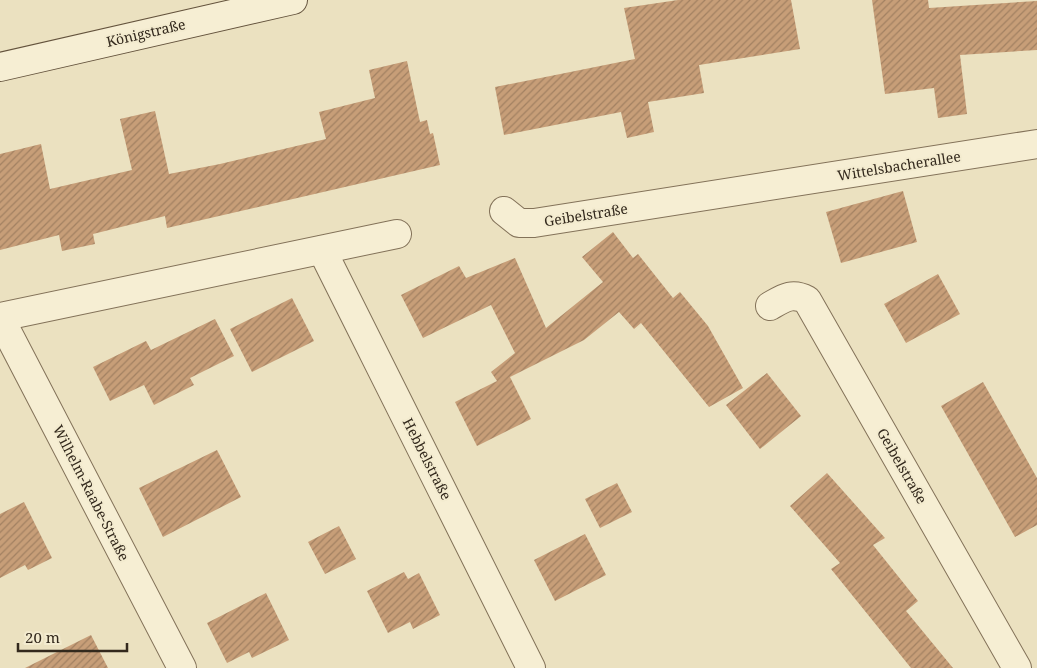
<svg xmlns="http://www.w3.org/2000/svg" width="1037" height="668" viewBox="0 0 1037 668" font-family="'Noto Serif',serif">
  <style>
    .building { fill: url(#building-hatch) }
    .lines { fill: none; stroke-linecap: round; stroke-linejoin: round }
    .street-casing { stroke: #837259; stroke-width: 30 }
    .secondary-casing { stroke: #64533d; stroke-width: 30 }
    .street { stroke: #f6eed3; stroke-width: 28 }
    .secondary { stroke: #f6eed3; stroke-width: 28 }
    .labels { text-anchor: middle; stroke-width: 4; stroke-linejoin: round; paint-order: stroke }
    .street-label { font-size: 14px; fill: #33291d; stroke: #f3ebcf }
  </style>
  <defs>
    <pattern id="building-hatch" width="6" height="6" patternUnits="userSpaceOnUse" patternTransform="scale(1.25)"><rect width="6" height="6" fill="#c79e78"/><path d="M-1 1l2-2M0 6l6-6M5 7l2-2" fill="none" stroke="#a28162"/></pattern>
  </defs>
  <rect width="100%" height="100%" fill="#ebe1c0"/>
  <g class="building">
    <path d="M 678,0 L 791,0 L 800,49 L 699,65 L 704,93 L 648,102 L 654,132 L 627,138 L 621,112 L 504,135 L 495,87 L 635,59 L 624,8 Z"/>
    <path d="M 872,0 L 928,0 L 929,8 L 1037,1 L 1037,50 L 960,55 L 967,114 L 938,118 L 934,88 L 885,94 Z"/>
    <path d="M 407,61 L 420,122 L 427,120 L 430,134 L 433,133 L 440,165 L 167,228 L 165,216 L 93,234 L 95,244 L 62,251 L 59,235 L 0,250 L 0,154 L 41,144 L 50,189 L 132,170 L 120,119 L 155,111 L 169,174 L 220,164 L 326,139 L 319,112 L 375,98 L 369,70 Z"/>
    <path d="M 903,191 L 917,242 L 841,263 L 826,212 Z"/>
    <path d="M 613,232 L 633,258 L 638,254 L 673,298 L 680,292 L 708,326 L 743,388 L 709,407 L 641,323 L 634,329 L 619,312 L 584,340 L 510,377 L 531,419 L 477,446 L 455,402 L 497,381 L 491,372 L 515,353 L 491,305 L 423,338 L 401,295 L 459,266 L 466,278 L 515,258 L 546,328 L 603,282 L 582,257 Z"/>
    <path d="M 938,274 L 960,314 L 906,343 L 884,304 Z"/>
    <path d="M 292,298 L 314,341 L 252,372 L 230,329 Z"/>
    <path d="M 215,319 L 234,356 L 190,378 L 194,385 L 154,405 L 144,385 L 110,401 L 93,367 L 146,341 L 151,350 Z"/>
    <path d="M 767,373 L 801,416 L 760,449 L 726,405 Z"/>
    <path d="M 983,382 L 1037,478 L 1037,525 L 1015,537 L 941,406 Z"/>
    <path d="M 217,450 L 241,497 L 163,537 L 139,488 Z"/>
    <path d="M 827,473 L 885,538 L 873,545 L 918,601 L 906,611 L 953,668 L 911,668 L 831,569 L 840,563 L 790,506 Z"/>
    <path d="M 617,483 L 632,512 L 600,528 L 585,499 Z"/>
    <path d="M 24,502 L 52,558 L 28,570 L 25,565 L 0,578 L 0,514 Z"/>
    <path d="M 339,526 L 356,559 L 325,574 L 308,542 Z"/>
    <path d="M 585,534 L 606,575 L 555,601 L 534,560 Z"/>
    <path d="M 404,572 L 408,579 L 419,573 L 440,615 L 413,629 L 410,622 L 388,633 L 367,591 Z"/>
    <path d="M 266,593 L 289,640 L 252,658 L 249,652 L 227,663 L 207,623 Z"/>
    <path d="M 91,635 L 108,668 L 25,668 Z"/>
  </g>
  <g class="lines">
    <defs>
      <g id="street">
        <path d="M 504,211 L 519,223 L 534,223 L 1037,144"/>
        <path d="M 322,250 L 531,668"/>
        <path d="M 770,306 C 784,298 792,292 807,300 L 1017,668"/>
        <path d="M 0,317 L 397,234"/>
        <path d="M 0,318 L 182,668"/>
      </g>
      <path id="secondary" d="M 0,67 L 293,0"/>
    </defs>
    <use href="#street" class="street-casing"/>
    <use href="#secondary" class="secondary-casing"/>
    <use href="#street" class="street"/>
    <use href="#secondary" class="secondary"/>
  </g>
  <g class="labels">
    <g class="street-label">
      <text transform="translate(146 33) rotate(-13)" y="5">Königstraße</text>
      <text transform="translate(899 166) rotate(-9)" y="5">Wittelsbacherallee</text>
      <text transform="translate(586 215) rotate(-9)" y="5">Geibelstraße</text>
      <text transform="translate(427 459) rotate(63)" y="5">Hebbelstraße</text>
      <text transform="translate(902 466) rotate(60)" y="5">Geibelstraße</text>
      <text transform="translate(91 493) rotate(63)" y="5">Wilhelm-Raabe-Straße</text>
    </g>
  </g>
  <path d="M18 643v8h109v-8" fill="none" stroke="#33291d" stroke-width="2.5"/>
  <text x="25" y="643" font-size="15" fill="#33291d" stroke="#f3ebcf" stroke-width="4" paint-order="stroke">20 m</text>
</svg>
